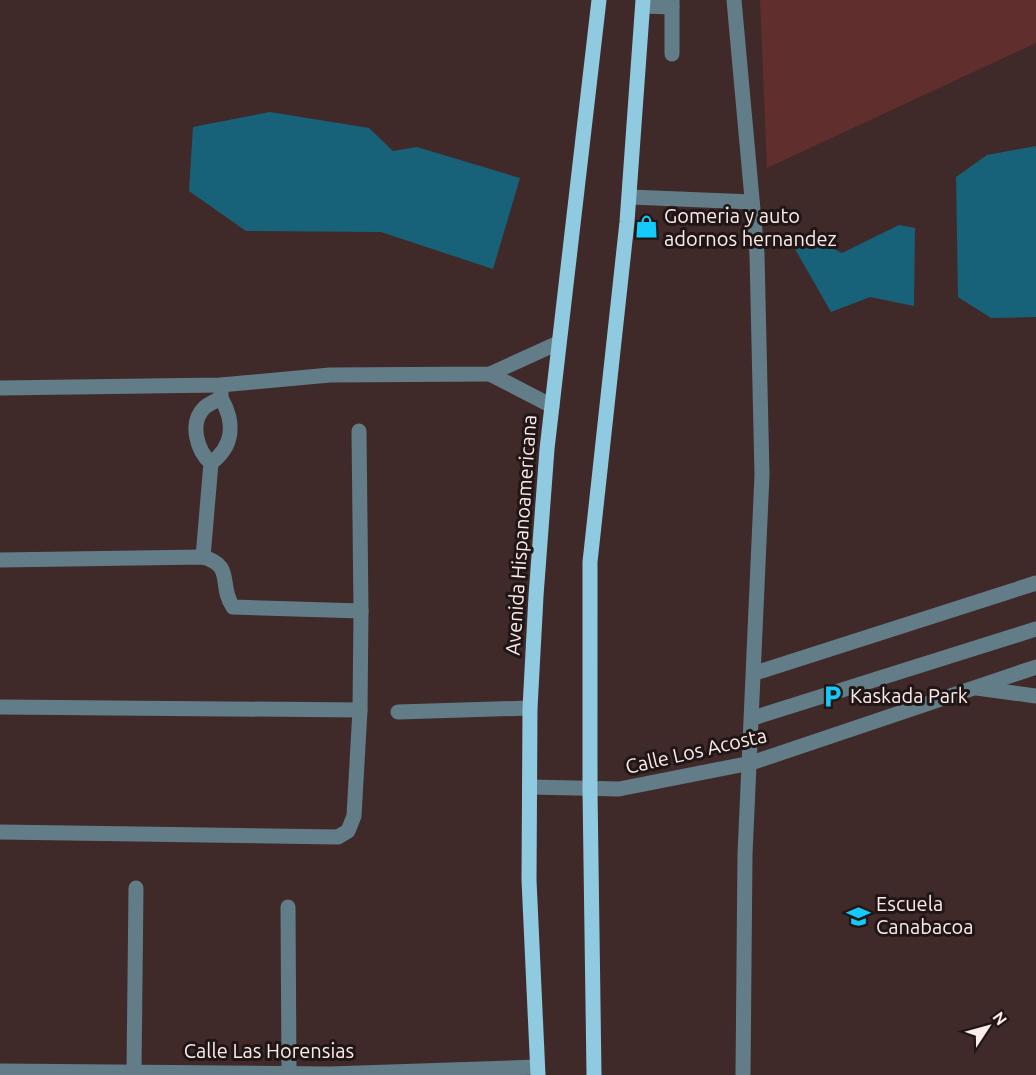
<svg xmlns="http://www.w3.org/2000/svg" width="1036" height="1075" viewBox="0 0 1036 1075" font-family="Ubuntu,sans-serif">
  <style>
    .green { fill: #602e2d }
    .water { fill: #176279 }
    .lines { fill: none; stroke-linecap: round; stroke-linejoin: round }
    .minor { stroke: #627d88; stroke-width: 15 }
    .major { stroke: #90cae0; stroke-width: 15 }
    .labels { text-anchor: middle; stroke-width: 6; stroke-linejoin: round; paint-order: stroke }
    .poi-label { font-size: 20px; fill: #fbeceb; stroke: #201615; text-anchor: start }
    .street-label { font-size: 20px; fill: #fbeceb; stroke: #201615 }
  </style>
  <rect width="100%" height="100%" fill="#402a29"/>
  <path class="green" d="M 760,0 L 1036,0 L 1036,43 L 767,168 Z"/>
  <g class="water">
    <path d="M 270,112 L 369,128 L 393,151 L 417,147 L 520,178 L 493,269 L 381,232 L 246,231 L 189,191 L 193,127 Z"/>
    <path d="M 1036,146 L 1036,317 L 991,318 L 958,297 L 956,177 L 987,155 Z"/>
    <path d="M 899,225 L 915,228 L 914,306 L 870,297 L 831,312 L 795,249 L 811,238 L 842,253 Z"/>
  </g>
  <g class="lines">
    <g class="minor">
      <path d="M 734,0 L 757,254 L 762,475 L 745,854 L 743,1075"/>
      <path d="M 643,6 L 672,7"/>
      <path d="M 672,54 L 672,0"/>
      <path d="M 630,197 L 752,202"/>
      <path d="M 490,374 L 552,406"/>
      <path d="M 0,388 L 221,385 L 330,375 L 490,374 L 558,343"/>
      <path d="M 211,463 C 234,446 235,422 221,398"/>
      <path d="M 203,557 L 211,463 C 197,451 189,423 204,408 C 208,404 216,401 221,398 L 221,385"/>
      <path d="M 0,560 L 203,557 C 235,566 218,585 233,607 L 361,611"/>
      <path d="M 755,673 L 1036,583"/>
      <path d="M 977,688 L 1036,696"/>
      <path d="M 0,707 L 360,710"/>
      <path d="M 398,712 L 530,708"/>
      <path d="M 753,718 L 1036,629"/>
      <path d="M 530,787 L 619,789 L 751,763 L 1036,667"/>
      <path d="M 0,832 L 338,837 L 348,831 L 354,816 L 360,710 L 361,611 L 359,431"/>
      <path d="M 288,907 L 289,1073"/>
      <path d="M 0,1071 L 330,1074 L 537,1067"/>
      <path d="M 134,1071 L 136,888"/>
    </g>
    <g class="major">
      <path d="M 538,1075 L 529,880 L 530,708 L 536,596 L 547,449 L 599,0"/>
      <path d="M 594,1075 L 590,790 L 590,562 L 627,222 L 643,0"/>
    </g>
  </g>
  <defs>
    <symbol id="shop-bare" viewBox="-9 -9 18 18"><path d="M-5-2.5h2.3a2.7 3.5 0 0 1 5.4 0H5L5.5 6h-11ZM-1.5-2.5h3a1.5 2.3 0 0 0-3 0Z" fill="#15cafb" stroke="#201615" stroke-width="2.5" paint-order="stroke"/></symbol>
    <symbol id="parking-bare" viewBox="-9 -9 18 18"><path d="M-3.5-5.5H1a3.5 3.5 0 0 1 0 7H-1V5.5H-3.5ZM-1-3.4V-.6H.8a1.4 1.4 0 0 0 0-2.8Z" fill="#15cafb" stroke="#201615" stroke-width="2.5" paint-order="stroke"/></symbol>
    <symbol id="school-bare" viewBox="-9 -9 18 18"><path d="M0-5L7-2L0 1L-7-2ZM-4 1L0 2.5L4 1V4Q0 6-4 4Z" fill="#15cafb" stroke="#201615" stroke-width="2.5" paint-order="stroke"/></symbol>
  </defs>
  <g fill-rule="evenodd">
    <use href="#shop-bare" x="630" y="210" width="33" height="33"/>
    <use href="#parking-bare" x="816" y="680" width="33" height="33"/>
    <use href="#school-bare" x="842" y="900" width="33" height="33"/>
  </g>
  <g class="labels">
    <g class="poi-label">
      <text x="664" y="223">Gomeria y auto<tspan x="664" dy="23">adornos hernandez</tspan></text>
      <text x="850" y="703">Kaskada Park</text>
      <text x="876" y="911">Escuela<tspan x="876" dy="23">Canabacoa</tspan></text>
    </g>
    <g class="street-label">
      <text transform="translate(521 535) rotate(-86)" y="7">Avenida Hispanoamericana</text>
      <text transform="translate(696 751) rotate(-13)" y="7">Calle Los Acosta</text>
      <text x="269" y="1058">Calle Las Horensias</text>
    </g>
  </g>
  <g transform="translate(988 1027) rotate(54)" stroke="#201615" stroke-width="4.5" paint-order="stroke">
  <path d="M0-4.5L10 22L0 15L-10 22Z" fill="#fbeceb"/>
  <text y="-9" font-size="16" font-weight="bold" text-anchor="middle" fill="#fbeceb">N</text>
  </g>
</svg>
